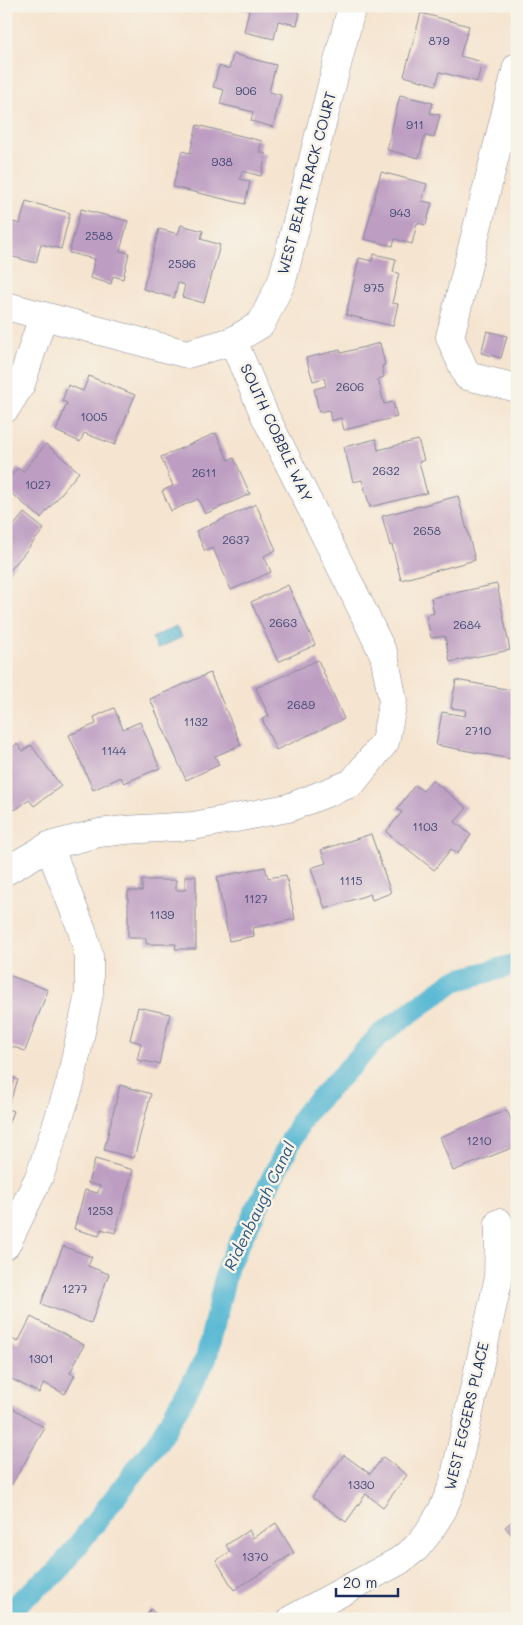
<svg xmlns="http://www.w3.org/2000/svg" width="523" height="1625" viewBox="0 0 523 1625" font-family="Mali,sans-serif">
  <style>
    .water { fill: #55b7d3; stroke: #387398 }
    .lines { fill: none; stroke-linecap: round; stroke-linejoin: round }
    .canal { stroke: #55b7d3; stroke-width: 22 }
    .building { fill: #bd9ec2 }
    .minor-casing { stroke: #888a96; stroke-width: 29 }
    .minor { stroke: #fff; stroke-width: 28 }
    .labels { text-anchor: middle; stroke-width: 5; stroke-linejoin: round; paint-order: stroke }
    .number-label { font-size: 12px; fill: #444b77 }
    .street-label { font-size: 15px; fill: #1b2f5e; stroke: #f7f3e8 }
    .water-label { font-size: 16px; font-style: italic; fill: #2c5881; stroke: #f7f3e8 }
  </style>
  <rect width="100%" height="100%" fill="#f7f3e8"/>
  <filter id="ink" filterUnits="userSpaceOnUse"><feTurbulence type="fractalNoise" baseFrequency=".02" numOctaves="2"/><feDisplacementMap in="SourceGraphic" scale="10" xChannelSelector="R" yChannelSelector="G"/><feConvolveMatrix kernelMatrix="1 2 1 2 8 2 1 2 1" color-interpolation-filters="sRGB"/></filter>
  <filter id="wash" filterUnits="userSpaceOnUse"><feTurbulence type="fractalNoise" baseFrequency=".0096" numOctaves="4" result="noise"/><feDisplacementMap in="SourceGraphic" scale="20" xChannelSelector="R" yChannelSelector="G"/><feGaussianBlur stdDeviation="1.12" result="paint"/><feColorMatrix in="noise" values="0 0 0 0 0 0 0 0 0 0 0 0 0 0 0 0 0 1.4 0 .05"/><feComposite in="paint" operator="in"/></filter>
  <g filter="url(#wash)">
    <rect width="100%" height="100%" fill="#f5e4cf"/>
    <path class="water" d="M 176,626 L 182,637 L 157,649 L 152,638 Z"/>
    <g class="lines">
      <path class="canal" d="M 6,1612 L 57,1572 L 157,1443 L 206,1359 L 228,1265 L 304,1115 L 381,1034 L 454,981 L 517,964"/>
    </g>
    <g id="blocks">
      <g class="building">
        <path d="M 241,6 L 299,6 L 297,12 L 300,13 L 297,25 L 278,21 L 274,39 L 244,32 L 249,10 L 240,8 Z"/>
        <path d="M 421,13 L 469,26 L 460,56 L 482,62 L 477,82 L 440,72 L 436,85 L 404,76 Z"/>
        <path d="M 233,54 L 276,65 L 269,92 L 281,95 L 273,127 L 251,121 L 253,112 L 220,104 L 224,90 L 213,87 L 219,66 L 229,69 Z"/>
        <path d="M 400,95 L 433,103 L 430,113 L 440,115 L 434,138 L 425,136 L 419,158 L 387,150 Z"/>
        <path d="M 197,125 L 262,141 L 259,152 L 266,154 L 261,176 L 242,171 L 240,179 L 250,182 L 245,204 L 173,187 L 182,151 L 190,153 Z"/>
        <path d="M 381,172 L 427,184 L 422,201 L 432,203 L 426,225 L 417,223 L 412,244 L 395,239 L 393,246 L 364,239 Z"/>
        <path d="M 26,201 L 70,213 L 61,249 L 41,244 L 36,263 L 6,255 L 6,234 L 10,221 L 20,224 Z"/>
        <path d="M 81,209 L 128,221 L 120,251 L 129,253 L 123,279 L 113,276 L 111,284 L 90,278 L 95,259 L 69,253 Z"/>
        <path d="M 181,225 L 203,231 L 201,239 L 220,245 L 204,303 L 182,297 L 185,285 L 178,283 L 174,298 L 143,289 L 159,229 L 178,234 Z"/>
        <path d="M 374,254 L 396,259 L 393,272 L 399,273 L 392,303 L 398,304 L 393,326 L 346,315 L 359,258 L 372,261 Z"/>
        <path d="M 487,331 L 507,336 L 501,358 L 481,353 Z"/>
        <path d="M 380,343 L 385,365 L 382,366 L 384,377 L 378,379 L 384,404 L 393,402 L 397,417 L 344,430 L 341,418 L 331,421 L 329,410 L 319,412 L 314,389 L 326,386 L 324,378 L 313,381 L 306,358 L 340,350 L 341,353 Z"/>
        <path d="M 89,376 L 135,395 L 115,445 L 84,433 L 80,442 L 56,431 L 67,403 L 62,401 L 68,385 L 83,391 Z"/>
        <path d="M 216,433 L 228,460 L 234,458 L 250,494 L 205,514 L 198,499 L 171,511 L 162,491 L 173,486 L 161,457 Z"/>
        <path d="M 376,439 L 378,450 L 418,440 L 424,460 L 419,462 L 427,493 L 370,507 L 362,480 L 353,482 L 344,447 Z"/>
        <path d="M 46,444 L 79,472 L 41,518 L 6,489 L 6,481 L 18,468 L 23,472 Z"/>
        <path d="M 458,496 L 475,560 L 401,580 L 392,545 L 390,546 L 382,516 Z"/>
        <path d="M 256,504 L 276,550 L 264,556 L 271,572 L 231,590 L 213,548 L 205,551 L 196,531 Z"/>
        <path d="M 24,513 L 44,529 L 8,573 L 6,571 L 6,525 L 11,529 Z"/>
        <path d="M 497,584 L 510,650 L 450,662 L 445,636 L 431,638 L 426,615 L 434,613 L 431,598 Z"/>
        <path d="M 288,585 L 315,645 L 278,662 L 251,602 Z"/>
        <path d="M 318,660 L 344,719 L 276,750 L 262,719 L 269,716 L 256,688 Z"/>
        <path d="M 210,673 L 241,745 L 215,756 L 219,765 L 186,780 L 150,699 Z"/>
        <path d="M 456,680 L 517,691 L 517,760 L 436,745 L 442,712 L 465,716 L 466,710 L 451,708 Z"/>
        <path d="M 114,708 L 123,729 L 140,722 L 160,768 L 124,783 L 121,777 L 93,790 L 69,735 L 96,724 L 94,717 Z"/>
        <path d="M 17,744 L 23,751 L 31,745 L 61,786 L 34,806 L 29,800 L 15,810 L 6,798 L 6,752 Z"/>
        <path d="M 432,780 L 467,808 L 455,822 L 471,835 L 457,854 L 451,849 L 434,870 L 386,832 L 402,812 L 397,809 L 415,785 L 423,791 Z"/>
        <path d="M 371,834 L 391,893 L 372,900 L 370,894 L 325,909 L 311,868 L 326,863 L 321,850 Z"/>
        <path d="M 265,867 L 268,878 L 286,875 L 295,919 L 253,928 L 254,936 L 229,941 L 217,877 Z"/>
        <path d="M 185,876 L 196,876 L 196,949 L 175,949 L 176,944 L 146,944 L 146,938 L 128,938 L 128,891 L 142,891 L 142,880 L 176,880 L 176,890 L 185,890 Z"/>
        <path d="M 6,974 L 48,990 L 25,1051 L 11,1046 L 6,1059 Z"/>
        <path d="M 138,1007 L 170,1014 L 159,1064 L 137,1060 L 141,1043 L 130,1040 Z"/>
        <path d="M 6,1075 L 18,1080 L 7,1109 L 13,1111 L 6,1130 Z"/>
        <path d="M 120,1085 L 151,1094 L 134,1158 L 104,1150 Z"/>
        <path d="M 507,1110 L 517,1136 L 517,1146 L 453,1171 L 440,1137 Z"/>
        <path d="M 95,1159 L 133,1170 L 115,1233 L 101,1229 L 99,1236 L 74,1229 L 85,1190 L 98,1193 L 100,1186 L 88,1183 Z"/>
        <path d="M 63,1246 L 92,1257 L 88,1266 L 109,1274 L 91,1323 L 41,1304 Z"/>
        <path d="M 31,1317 L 84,1345 L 70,1373 L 75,1375 L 65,1394 L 44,1383 L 39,1393 L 6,1376 L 6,1346 L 10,1338 L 18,1342 Z"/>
        <path d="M 6,1404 L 45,1428 L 12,1484 L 6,1481 Z"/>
        <path d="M 344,1455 L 370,1474 L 383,1457 L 407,1475 L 383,1507 L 366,1494 L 346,1522 L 312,1497 Z"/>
        <path d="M 517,1517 L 517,1541 L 505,1527 Z"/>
        <path d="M 276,1523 L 294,1553 L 234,1590 L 216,1560 L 230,1552 L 226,1545 L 249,1530 L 253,1538 Z"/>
        <path d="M 151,1609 L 161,1619 L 141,1619 Z"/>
      </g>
    </g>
  </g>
  <g filter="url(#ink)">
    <use href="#blocks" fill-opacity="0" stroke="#888a96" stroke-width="1"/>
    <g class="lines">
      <defs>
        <g id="minor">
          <path d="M 517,67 L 450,337 L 467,376 L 517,388"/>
          <path d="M 6,306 L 187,354 L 233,341 L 261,324 L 282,281 L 352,6"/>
          <path d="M 6,408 L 21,384 L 43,316"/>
          <path d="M 6,871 L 49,846 L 99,833 L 125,830 L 193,826 L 288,808 L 352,783 L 385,742 L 393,701 L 384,655 L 354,593 L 265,416 L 233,341"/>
          <path d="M 6,1245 L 40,1175 L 70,1084 L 89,994 L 89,956 L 82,930 L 49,846"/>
          <path d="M 292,1619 L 399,1561 L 416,1548 L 428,1533 L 442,1511 L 453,1485 L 498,1281 L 499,1223"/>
        </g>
      </defs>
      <use href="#minor" class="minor-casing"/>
      <use href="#minor" class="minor"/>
    </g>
  </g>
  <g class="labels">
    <g class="number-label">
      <text x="439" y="45">879</text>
      <text x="246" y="95">906</text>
      <text x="415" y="129">911</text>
      <text x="222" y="166">938</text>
      <text x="400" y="217">943</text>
      <text x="99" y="240">2588</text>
      <text x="182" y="268">2596</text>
      <text x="374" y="292">975</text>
      <text x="350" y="391">2606</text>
      <text x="94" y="421">1005</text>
      <text x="386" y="475">2632</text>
      <text x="204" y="477">2611</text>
      <text x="38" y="489">1027</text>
      <text x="427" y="535">2658</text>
      <text x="236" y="544">2637</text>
      <text x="283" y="627">2663</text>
      <text x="467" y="629">2684</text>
      <text x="301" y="709">2689</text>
      <text x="196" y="726">1132</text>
      <text x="478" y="735">2710</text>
      <text x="114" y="755">1144</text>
      <text x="425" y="831">1103</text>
      <text x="351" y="885">1115</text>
      <text x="256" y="903">1127</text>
      <text x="162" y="919">1139</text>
      <text x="479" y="1145">1210</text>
      <text x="100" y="1215">1253</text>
      <text x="75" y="1293">1277</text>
      <text x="41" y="1363">1301</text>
      <text x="361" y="1489">1330</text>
      <text x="255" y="1561">1370</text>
    </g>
    <g class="street-label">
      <text transform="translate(307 183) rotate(-75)" y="5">WEST BEAR TRACK COURT</text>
      <text transform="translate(276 433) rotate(65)" y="5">SOUTH COBBLE WAY</text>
      <text transform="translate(467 1416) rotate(-77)" y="5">WEST EGGERS PLACE</text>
    </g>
    <g class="water-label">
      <text transform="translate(259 1206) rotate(-64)" y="6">Ridenbaugh Canal</text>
    </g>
  </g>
  <rect width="523" height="1625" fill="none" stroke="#f7f3e8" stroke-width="25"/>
  <path d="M336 1588v8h62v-8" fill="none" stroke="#1b2f5e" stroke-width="2.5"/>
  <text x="343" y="1588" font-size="15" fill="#1b2f5e" stroke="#f7f3e8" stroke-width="4" paint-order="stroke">20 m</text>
</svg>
